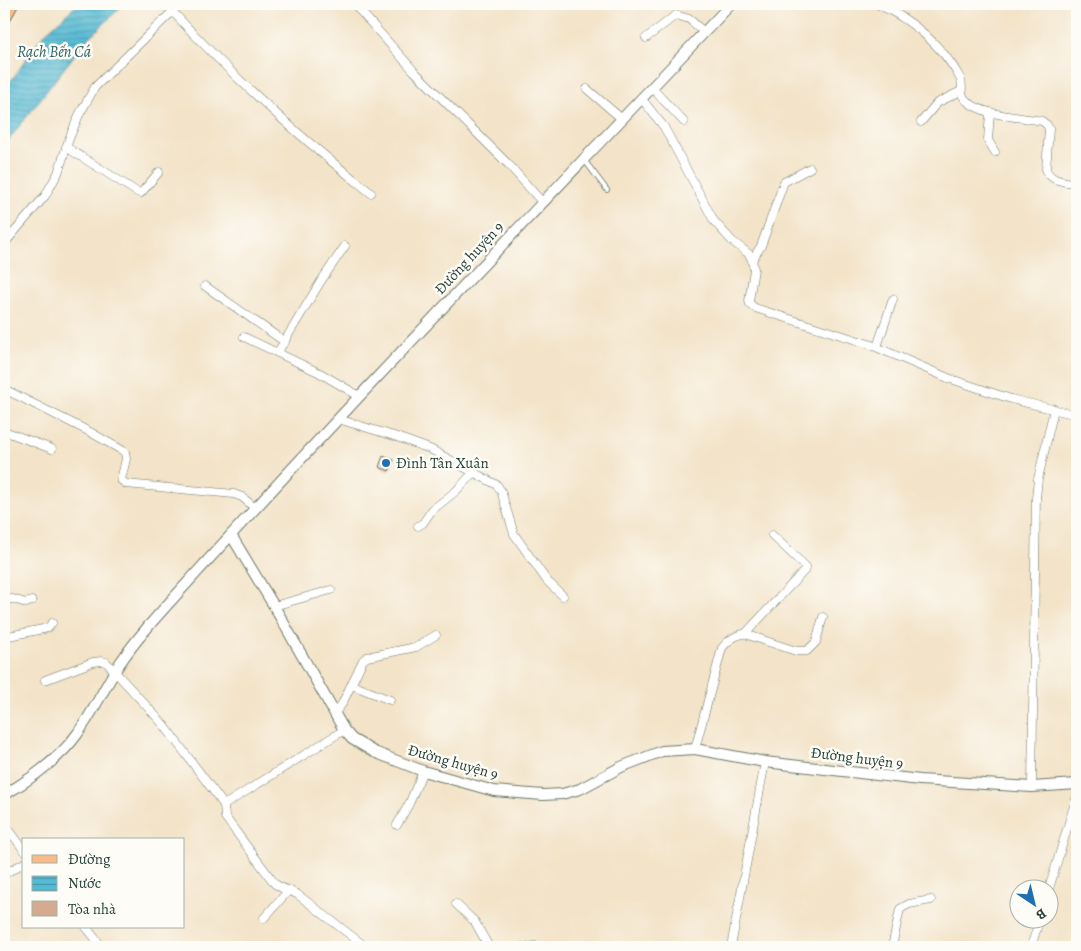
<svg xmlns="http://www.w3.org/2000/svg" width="1081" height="951" viewBox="0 0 1081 951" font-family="Alegreya,serif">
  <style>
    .water { fill: url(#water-rules); stroke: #3a7c84 }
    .building { fill: #d4ab90 }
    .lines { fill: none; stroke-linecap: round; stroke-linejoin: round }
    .service-casing { stroke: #697768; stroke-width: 5.5 }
    .minor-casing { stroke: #697768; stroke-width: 9 }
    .tertiary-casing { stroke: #697768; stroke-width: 12 }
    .primary-casing { stroke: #697768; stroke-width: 14 }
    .service { stroke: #fff; stroke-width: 4 }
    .minor { stroke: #fff; stroke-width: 8 }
    .tertiary { stroke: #fff; stroke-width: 10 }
    .primary { stroke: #f9bc89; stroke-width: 12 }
    .poi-dot { fill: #1f6fb2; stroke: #fdfcf7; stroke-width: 2 }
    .labels { text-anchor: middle; stroke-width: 5; stroke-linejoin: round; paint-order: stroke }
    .street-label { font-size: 15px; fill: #1f3d34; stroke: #fdfcf7 }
    .poi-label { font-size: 15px; fill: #1f3d34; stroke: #fdfcf7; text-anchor: start }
    .water-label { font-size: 16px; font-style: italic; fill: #2f6264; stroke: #fdfcf7 }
  </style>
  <defs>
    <pattern id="water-rules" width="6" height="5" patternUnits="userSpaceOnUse" patternTransform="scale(1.25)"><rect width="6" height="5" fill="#55bad3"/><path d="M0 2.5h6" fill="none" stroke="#4698ac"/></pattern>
  </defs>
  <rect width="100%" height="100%" fill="#fdfcf7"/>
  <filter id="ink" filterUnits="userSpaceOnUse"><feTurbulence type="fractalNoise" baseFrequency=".02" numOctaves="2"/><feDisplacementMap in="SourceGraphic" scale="10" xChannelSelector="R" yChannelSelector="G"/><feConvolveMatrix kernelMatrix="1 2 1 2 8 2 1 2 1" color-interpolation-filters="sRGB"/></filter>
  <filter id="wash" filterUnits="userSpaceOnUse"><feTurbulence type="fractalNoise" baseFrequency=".0096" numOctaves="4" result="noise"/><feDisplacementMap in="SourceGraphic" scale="20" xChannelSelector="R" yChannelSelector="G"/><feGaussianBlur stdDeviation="1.12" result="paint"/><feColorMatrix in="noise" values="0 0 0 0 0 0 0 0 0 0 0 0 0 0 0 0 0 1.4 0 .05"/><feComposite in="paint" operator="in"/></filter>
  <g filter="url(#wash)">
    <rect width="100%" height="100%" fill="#f3e3c8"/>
    <path class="water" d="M 78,4 L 124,4 L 83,44 L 4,146 L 4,91 L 43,35 Z"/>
    <g id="blocks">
      <path class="building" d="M 383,456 L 394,460 L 389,471 L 379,467 Z"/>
    </g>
  </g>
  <g filter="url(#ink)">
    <use href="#blocks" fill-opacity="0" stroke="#697768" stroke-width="1"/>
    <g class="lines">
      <defs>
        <path id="service" d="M 585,161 L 607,190"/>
        <g id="minor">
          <path d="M 354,4 L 414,71 L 509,165 L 542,202"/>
          <path d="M 877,4 C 910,18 943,46 960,78 C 965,87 957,93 968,102 C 985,116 1021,117 1042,121 L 1047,125 L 1049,129 L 1046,169 C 1050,182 1066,181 1077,184"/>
          <path d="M 172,11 C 233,77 300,138 371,193"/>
          <path d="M 646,38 L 676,15 L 689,19 L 704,32"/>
          <path d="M 651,87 L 684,122"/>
          <path d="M 587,89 L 622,119"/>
          <path d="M 641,98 L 664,127 L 714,221 L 732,241 L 749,254 L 752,260 L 754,269 L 749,301 L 750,304 L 755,308 L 869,344 L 948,378 L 1011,399 L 1077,415"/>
          <path d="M 990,112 L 988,140 L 995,152"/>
          <path d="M 921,122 L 937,103 L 961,91"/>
          <path d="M 66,147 L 137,192 L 141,193 L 159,172"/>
          <path d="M 4,244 L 45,196 L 58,173 L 69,139 L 79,115 L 95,87 L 180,4"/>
          <path d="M 752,260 L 761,246 L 784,182 L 810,168"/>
          <path d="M 205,286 L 285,342"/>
          <path d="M 244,337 L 320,373 L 359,396"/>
          <path d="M 877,347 L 893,299"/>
          <path d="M 278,352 L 321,281 L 345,246"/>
          <path d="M 4,389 L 90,432 L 125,452 L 126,459 L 121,480 L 126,484 L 234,494 L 242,497 L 255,508"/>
          <path d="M 338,419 L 394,436 L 430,449 L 497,485 L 501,491 L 514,534 L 547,581 L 563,596"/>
          <path d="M 4,431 L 52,449"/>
          <path d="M 418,526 L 423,523 L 432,510 L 456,491 L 473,473"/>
          <path d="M 4,600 L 13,599 L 26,603 L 32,601"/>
          <path d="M 274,606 L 331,590"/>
          <path d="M 745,634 L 805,570 L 806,567 L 772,535"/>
          <path d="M 4,637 L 48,628 L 52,623"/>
          <path d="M 45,680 L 93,662 L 102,661 L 106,662 L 164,725 L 224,805"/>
          <path d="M 352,685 L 390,700"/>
          <path d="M 334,714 L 342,704 L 363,660 L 367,657 L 416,647 L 436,635"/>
          <path d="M 344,730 L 224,805 L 225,817 L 275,884 L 282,888 L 297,894 L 366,947"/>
          <path d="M 695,749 L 722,648 C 727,641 737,634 745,634 L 796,651 L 807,651 L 816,642 L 823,617"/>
          <path d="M 1032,787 L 1036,498 L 1038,479 L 1054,409"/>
          <path d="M 4,823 L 24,850"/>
          <path d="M 397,825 L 409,804 L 423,771"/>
          <path d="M 4,874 L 24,863"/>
          <path d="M 1048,892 L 1077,796"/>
          <path d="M 456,904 L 475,922 L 489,947"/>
          <path d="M 264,918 L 289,890"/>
          <path d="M 86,927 L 102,947"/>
          <path d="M 521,947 L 535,946 L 540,947"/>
          <path d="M 731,947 L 765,762"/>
          <path d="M 892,947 L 900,909 L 909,904 L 931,900"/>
          <path d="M 1031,947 L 1040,918"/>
        </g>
        <g id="tertiary">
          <path d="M 231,535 L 274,606 L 344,730 L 352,739 L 374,752 L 423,771 L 494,791 L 543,795 L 562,794 L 580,789 L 621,767 L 662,751 L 695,749 L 765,762 L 920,780 L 1032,787 L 1077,784"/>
          <path d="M 4,795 C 31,779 60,759 78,733 C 94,711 105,686 120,663 C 137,638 158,615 179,592 C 359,393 546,200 731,4"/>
        </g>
        <path id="primary" d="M 4,18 L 12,4"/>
      </defs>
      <use href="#service" class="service-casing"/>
      <use href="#minor" class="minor-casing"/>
      <use href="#tertiary" class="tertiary-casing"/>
      <use href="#primary" class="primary-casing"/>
      <use href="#service" class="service"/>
      <use href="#minor" class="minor"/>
      <use href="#tertiary" class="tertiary"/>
      <use href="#primary" class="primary"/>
    </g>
  </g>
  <circle class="poi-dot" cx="386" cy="463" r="5"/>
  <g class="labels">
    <g class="street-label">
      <text transform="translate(469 258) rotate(-47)" y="5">Đường huyện 9</text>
      <text transform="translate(857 758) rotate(7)" y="5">Đường huyện 9</text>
      <text transform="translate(453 762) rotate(16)" y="5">Đường huyện 9</text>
    </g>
    <g class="poi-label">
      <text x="396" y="468">Đình Tân Xuân</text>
    </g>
    <g class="water-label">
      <text x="54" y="57">Rạch Bến Cá</text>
    </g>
  </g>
  <rect width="1081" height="951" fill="none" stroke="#fdfcf7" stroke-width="20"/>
  <rect x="22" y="838" width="162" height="90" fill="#fdfcf7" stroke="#a4b0a9"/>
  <rect x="32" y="855" width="25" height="8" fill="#f9bc89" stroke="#a4b0a9"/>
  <text x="68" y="864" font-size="15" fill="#1f3d34">Đường</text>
  <rect x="32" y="876" width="25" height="15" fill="url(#water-rules)" stroke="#a4b0a9"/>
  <text x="68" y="888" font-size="15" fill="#1f3d34">Nước</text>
  <rect x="32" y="901" width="25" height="15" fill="#d4ab90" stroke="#a4b0a9"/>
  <text x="68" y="914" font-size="15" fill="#1f3d34">Tòa nhà</text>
  <g transform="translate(1034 904) rotate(145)"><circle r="24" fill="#fdfcf7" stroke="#a4b0a9"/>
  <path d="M0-4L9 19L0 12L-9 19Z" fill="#1f6fb2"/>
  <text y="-8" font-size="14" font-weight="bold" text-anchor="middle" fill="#1f3d34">B</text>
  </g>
</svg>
